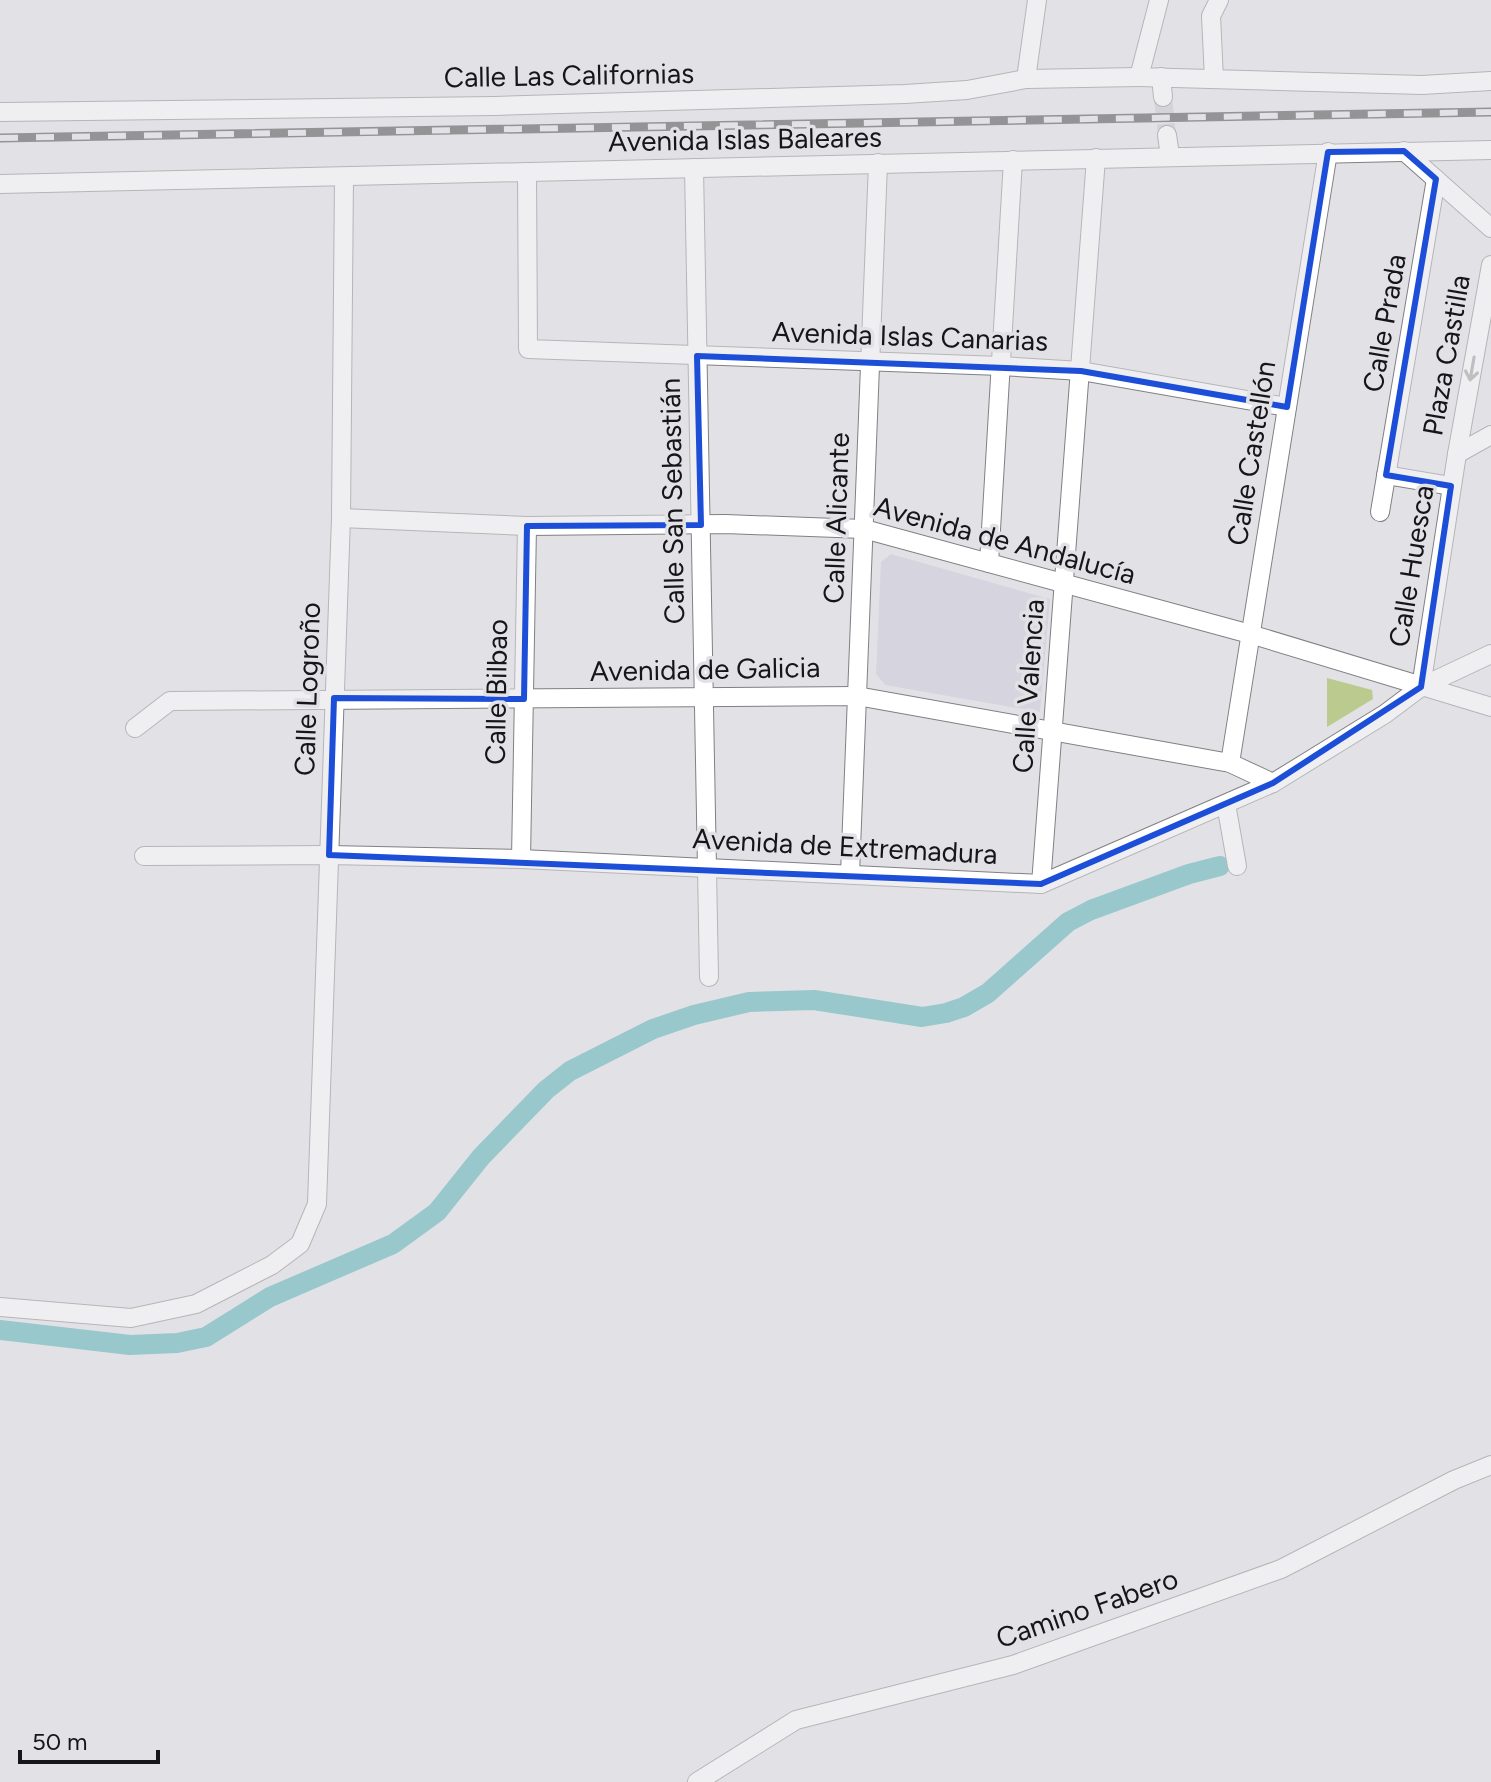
<svg xmlns="http://www.w3.org/2000/svg" width="1491" height="1782" viewBox="0 0 1491 1782" font-family="Figtree,sans-serif">
  <style>
    .built { fill: #d5d4df }
    .green { fill: #bbca8e }
    .lines { fill: none; stroke-linecap: round; stroke-linejoin: round }
    .canal { stroke: #40a9ae; stroke-width: 20 }
    .minor-tunnel { stroke: #c3c3c7; stroke-width: 18; stroke-dasharray: 18 9; stroke-linecap: butt }
    .minor-casing { stroke: #808084; stroke-width: 20 }
    .minor { stroke: #fff; stroke-width: 18 }
    .rail-casing { stroke: #373739; stroke-width: 9 }
    .rail { stroke: #e2e2e6; stroke-width: 6; stroke-dasharray: 18; stroke-linecap: butt }
    .oneway { stroke: #969697 }
    .marked { fill: none; stroke: #1d4ed8; stroke-width: 6; stroke-linejoin: round }
    .labels { text-anchor: middle; stroke-width: 7; stroke-linejoin: round; paint-order: stroke }
    .street-label { font-size: 28px; fill: #161618; stroke: #e2e2e6 }
  </style>
  <rect width="100%" height="100%" fill="#e2e2e6"/>
  <path class="built" d="M 891,554 L 1050,599 L 1040,712 L 885,685 L 876,674 L 881,562 Z"/>
  <path class="green" d="M 1327,678 L 1372,690 L 1373,699 L 1327,727 Z"/>
  <g class="lines">
    <path class="canal" d="M 0,1330 L 130,1345 L 177,1343 L 206,1337 L 270,1297 L 393,1244 L 437,1212 L 481,1157 L 546,1090 L 570,1071 L 653,1029 L 694,1015 L 749,1002 L 814,1000 L 922,1017 L 946,1013 L 964,1007 L 988,993 L 1068,922 L 1091,910 L 1189,874 L 1220,866"/>
    <path class="minor-tunnel" d="M 1163,97 L 1167,135"/>
    <defs>
      <g id="minor">
        <path d="M 1159,0 L 1139,77 L 1422,85 L 1491,81"/>
        <path d="M 1161,77 L 1163,97"/>
        <path d="M 1026,79 L 1037,0"/>
        <path d="M 1214,79 L 1211,16 L 1219,0"/>
        <path d="M 0,112 L 495,106 L 905,94 L 967,90 L 1026,79 L 1139,77"/>
        <path d="M 1167,135 L 1170,156"/>
        <path d="M 1404,151 L 1491,228"/>
        <path d="M 694,168 L 709,977"/>
        <path d="M 527,172 L 528,349 L 1001,366 L 1081,371 L 1287,407"/>
        <path d="M 0,184 L 1491,150"/>
        <path d="M 1457,454 L 1491,435"/>
        <path d="M 1386,475 L 1451,486"/>
        <path d="M 1380,512 L 1436,179"/>
        <path d="M 341,518 L 527,526 L 725,524 L 864,529 L 1250,634 L 1491,707"/>
        <path d="M 989,563 L 1013,160"/>
        <path d="M 1421,687 L 1457,454 L 1491,265"/>
        <path d="M 135,728 L 170,701 L 857,696 L 1230,763 L 1273,783"/>
        <path d="M 1230,763 L 1328,152"/>
        <path d="M 1226,804 L 1237,866"/>
        <path d="M 144,856 L 329,855 L 521,859 L 1041,884 L 1273,783 L 1385,714 L 1421,687 L 1491,654"/>
        <path d="M 521,859 L 527,526"/>
        <path d="M 850,874 L 878,163"/>
        <path d="M 1041,884 L 1096,158"/>
        <path d="M 0,1307 L 131,1318 L 196,1304 L 272,1265 L 300,1244 L 317,1204 L 341,518 L 344,177"/>
        <path d="M 697,1782 L 796,1720 L 1013,1665 L 1281,1569 L 1454,1480 L 1491,1465"/>
      </g>
    </defs>
    <use href="#minor" class="minor-casing"/>
    <use href="#minor" class="minor"/>
    <defs>
      <path id="rail" d="M 0,138 L 1491,112"/>
    </defs>
    <use href="#rail" class="rail-casing"/>
    <use href="#rail" class="rail"/>
  </g>
  <defs><path id="oneway-shaft" d="M-6 0H5M1.5-3L5.5 0L1.5 3" fill="none" stroke-width="1.6" stroke-linecap="round" stroke-linejoin="round" transform="scale(2)"/></defs>
  <use class="oneway" href="#oneway-shaft" transform="translate(1472 369) rotate(100)"/>
  <path d="M0 0H1491V1782H0ZM 1404,151 L 1436,179 L 1386,475 L 1451,486 L 1421,687 L 1273,783 L 1041,884 L 329,855 L 334,698 L 524,699 L 527,526 L 701,525 L 697,356 L 1081,371 L 1287,407 L 1328,152 Z" fill="#e2e2e6" fill-opacity=".55" fill-rule="evenodd"/>
  <path class="marked" d="M 1404,151 L 1436,179 L 1386,475 L 1451,486 L 1421,687 L 1273,783 L 1041,884 L 329,855 L 334,698 L 524,699 L 527,526 L 701,525 L 697,356 L 1081,371 L 1287,407 L 1328,152 Z"/>
  <g class="labels">
    <g class="street-label">
      <text transform="translate(569 75) rotate(-1)" y="10">Calle Las Californias</text>
      <text transform="translate(745 139) rotate(-1)" y="10">Avenida Islas Baleares</text>
      <text transform="translate(1384 323) rotate(-80)" y="10">Calle Prada</text>
      <text transform="translate(910 336) rotate(2)" y="10">Avenida Islas Canarias</text>
      <text transform="translate(1446 355) rotate(-80)" y="10">Plaza Castilla</text>
      <text transform="translate(1251 453) rotate(-81)" y="10">Calle Castellón</text>
      <text transform="translate(672 501) rotate(-91)" y="10">Calle San Sebastián</text>
      <text transform="translate(836 518) rotate(-88)" y="10">Calle Alicante</text>
      <text transform="translate(1005 540) rotate(15)" y="10">Avenida de Andalucía</text>
      <text transform="translate(1411 566) rotate(-81)" y="10">Calle Huesca</text>
      <text transform="translate(705 669) rotate(-1)" y="10">Avenida de Galicia</text>
      <text transform="translate(1028 686) rotate(-86)" y="10">Calle Valencia</text>
      <text transform="translate(307 689) rotate(-88)" y="10">Calle Logroño</text>
      <text transform="translate(496 692) rotate(-89)" y="10">Calle Bilbao</text>
      <text transform="translate(845 846) rotate(3)" y="10">Avenida de Extremadura</text>
      <text transform="translate(1087 1608) rotate(-19)" y="10">Camino Fabero</text>
    </g>
  </g>
  <path d="M20 1750v12h138v-12" fill="none" stroke="#161618" stroke-width="4"/>
  <text x="32" y="1750" font-size="24" fill="#161618" stroke="#e2e2e6" stroke-width="6" paint-order="stroke">50 m</text>
</svg>
